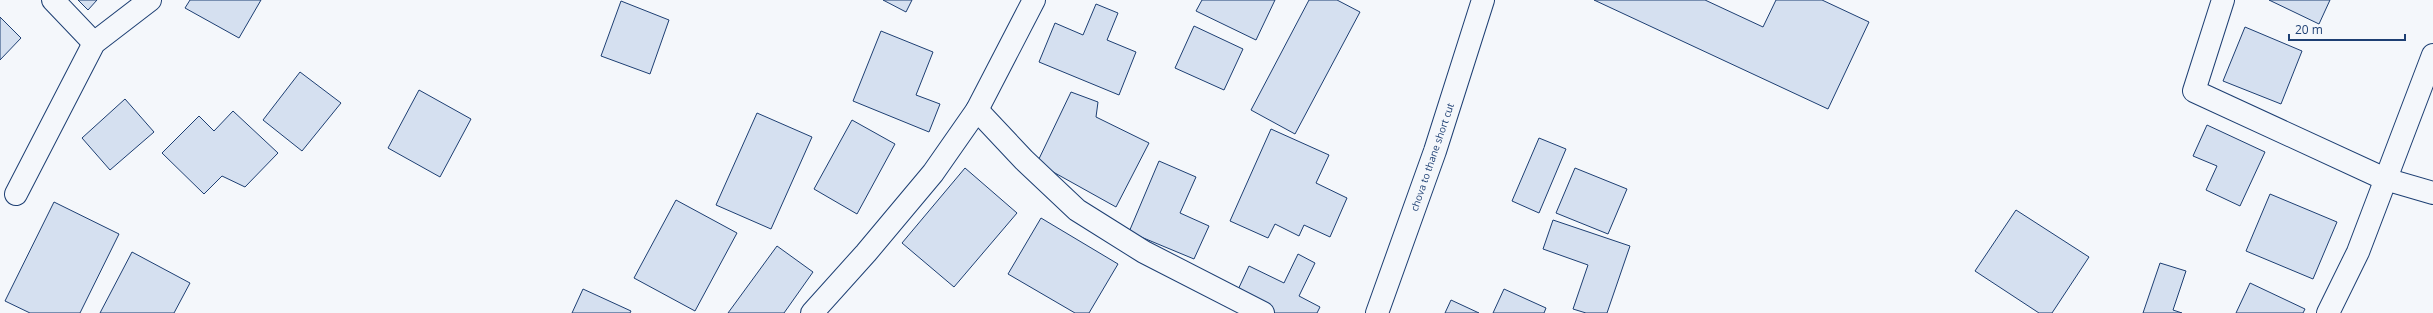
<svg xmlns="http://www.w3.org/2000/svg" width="2433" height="313" viewBox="0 0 2433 313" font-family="'Open Sans',sans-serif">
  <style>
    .building { fill: #d5e0f0; stroke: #1d3f73 }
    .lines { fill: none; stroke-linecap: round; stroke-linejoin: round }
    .street-casing { stroke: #1d3f73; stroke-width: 24 }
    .street { stroke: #f4f7fb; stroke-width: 22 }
    .labels { text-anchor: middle; stroke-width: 3; stroke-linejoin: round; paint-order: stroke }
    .street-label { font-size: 10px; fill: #1d3f73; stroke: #f4f7fb }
  </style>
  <rect width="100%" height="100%" fill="#f4f7fb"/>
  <g class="building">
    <path d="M 78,0 L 97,0 L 88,10 Z"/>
    <path d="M 190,0 L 261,0 L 239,38 L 185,8 Z"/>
    <path d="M 883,0 L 912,0 L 906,12 Z"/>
    <path d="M 1202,0 L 1275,0 L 1256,40 L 1196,11 Z"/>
    <path d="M 1309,0 L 1337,0 L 1360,12 L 1295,134 L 1251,110 Z"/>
    <path d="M 1594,0 L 1705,0 L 1763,27 L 1776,0 L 1822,0 L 1869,22 L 1828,109 Z"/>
    <path d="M 2269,0 L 2330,0 L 2319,24 Z"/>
    <path d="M 621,1 L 669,20 L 650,74 L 601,56 Z"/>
    <path d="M 1096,4 L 1118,13 L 1107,40 L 1136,52 L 1119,95 L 1039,62 L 1055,23 L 1083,35 Z"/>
    <path d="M 0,17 L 21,38 L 0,60 Z"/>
    <path d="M 1194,26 L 1243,49 L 1224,90 L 1175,68 Z"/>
    <path d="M 2245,27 L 2302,51 L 2281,104 L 2223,81 Z"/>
    <path d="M 881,31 L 933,52 L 916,95 L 940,104 L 929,132 L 853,101 Z"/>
    <path d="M 300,72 L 341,103 L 302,151 L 263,120 Z"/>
    <path d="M 419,90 L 471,119 L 440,177 L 388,148 Z"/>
    <path d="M 1071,92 L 1098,102 L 1096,117 L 1149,143 L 1116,207 L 1037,163 Z"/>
    <path d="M 125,99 L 154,132 L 110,170 L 82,138 Z"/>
    <path d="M 233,111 L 278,153 L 245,187 L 222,176 L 204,194 L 162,153 L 199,116 L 214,131 Z"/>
    <path d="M 757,113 L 812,137 L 771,229 L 716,205 Z"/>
    <path d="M 852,120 L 895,144 L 857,214 L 814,189 Z"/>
    <path d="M 2207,125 L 2265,152 L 2240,206 L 2206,190 L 2217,166 L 2193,156 Z"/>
    <path d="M 1271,129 L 1329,155 L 1316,183 L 1347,198 L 1330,237 L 1304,225 L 1299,236 L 1275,224 L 1268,238 L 1230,221 Z"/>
    <path d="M 1539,138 L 1566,149 L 1539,213 L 1512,201 Z"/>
    <path d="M 1159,161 L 1196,177 L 1180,213 L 1209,226 L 1194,259 L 1129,232 Z"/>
    <path d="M 965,168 L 1017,213 L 954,287 L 902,243 Z"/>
    <path d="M 1575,168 L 1627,189 L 1608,234 L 1556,213 Z"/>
    <path d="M 2270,194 L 2337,222 L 2313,279 L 2246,251 Z"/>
    <path d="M 676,200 L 737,233 L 695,311 L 634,278 Z"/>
    <path d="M 54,202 L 119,234 L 80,313 L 30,313 L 5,301 Z"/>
    <path d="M 2016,210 L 2089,257 L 2052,313 L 2039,313 L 1975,271 Z"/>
    <path d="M 1041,218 L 1118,264 L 1089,313 L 1075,313 L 1008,274 Z"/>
    <path d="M 1553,220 L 1630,246 L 1607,313 L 1586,313 L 1573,309 L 1588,265 L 1543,249 Z"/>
    <path d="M 777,246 L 813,272 L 784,313 L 728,313 Z"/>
    <path d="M 132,252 L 190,283 L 174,313 L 100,313 Z"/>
    <path d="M 1298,254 L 1315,263 L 1299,296 L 1320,307 L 1317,313 L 1274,313 L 1236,294 L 1249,266 L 1284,283 Z"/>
    <path d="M 2160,263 L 2186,271 L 2173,310 L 2182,313 L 2143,313 Z"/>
    <path d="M 2250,283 L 2305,309 L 2303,313 L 2236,313 Z"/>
    <path d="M 583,289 L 631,311 L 630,313 L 572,313 Z"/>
    <path d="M 1504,289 L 1546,308 L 1544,313 L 1493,313 Z"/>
    <path d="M 1451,300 L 1479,313 L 1445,313 Z"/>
  </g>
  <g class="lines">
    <defs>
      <g id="street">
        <path d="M 53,0 L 94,43"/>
        <path d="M 2223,0 L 2194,91 L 2385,179 L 2433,193"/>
        <path d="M 977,110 L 1024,160 L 1077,210 L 1144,252 L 1263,313"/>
        <path d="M 16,194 L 94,43 L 150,0"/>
        <path d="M 812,313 L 866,253 L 933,173 L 977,110 L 1034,0"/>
        <path d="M 1377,313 L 1435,151 L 1483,0"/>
        <path d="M 2328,313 L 2358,252 L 2433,55"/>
      </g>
    </defs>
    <use href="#street" class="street-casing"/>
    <use href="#street" class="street"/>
  </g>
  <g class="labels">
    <g class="street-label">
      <text transform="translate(1432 157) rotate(-71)" y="4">chova to thane short cut</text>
    </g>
  </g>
  <path d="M2289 34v6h116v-6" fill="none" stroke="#1d3f73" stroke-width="2"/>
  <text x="2295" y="34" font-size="12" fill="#1d3f73" stroke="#f4f7fb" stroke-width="3" paint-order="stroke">20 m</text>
</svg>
